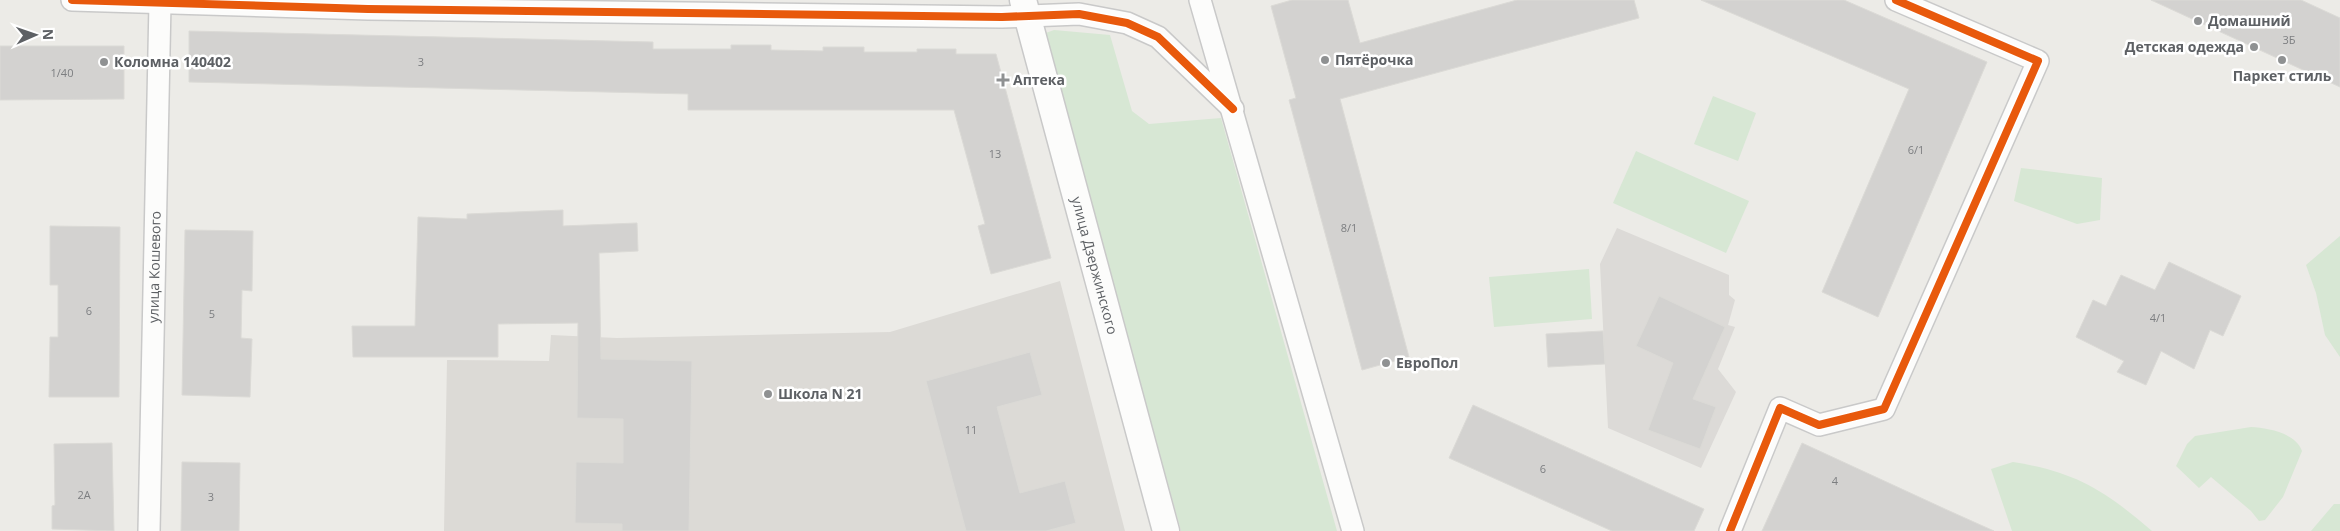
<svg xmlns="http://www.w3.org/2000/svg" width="2340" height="531" viewBox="0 0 2340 531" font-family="'Open Sans',sans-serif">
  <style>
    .industrial { fill: #dcdad7 }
    .education { fill: #dcdad6 }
    .green { fill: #d7e7d4 }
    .building { fill: #d3d2d0; stroke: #dbdad6 }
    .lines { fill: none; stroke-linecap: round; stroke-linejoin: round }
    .minor-casing { stroke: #c9c9c9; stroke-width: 24 }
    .tertiary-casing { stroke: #c9c9c9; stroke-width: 29 }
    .minor { stroke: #fcfcfb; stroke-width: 21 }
    .tertiary { stroke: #fcfcfb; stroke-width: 26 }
    .cycleway-casing { stroke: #fff; stroke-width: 11 }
    .cycleway { stroke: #e8590c; stroke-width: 8 }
    .poi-dot { fill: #8f9192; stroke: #fff; stroke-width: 2 }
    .labels { text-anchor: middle; stroke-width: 5; stroke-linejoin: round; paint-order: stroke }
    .number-label { font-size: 11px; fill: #7c7e80 }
    .poi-label { font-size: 14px; font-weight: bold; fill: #5d6064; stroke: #fff; text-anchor: start }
    .street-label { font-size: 14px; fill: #5d6064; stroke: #fff }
  </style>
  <rect width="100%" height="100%" fill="#ecebe7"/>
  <path class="industrial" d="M 1617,228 L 1729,275 L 1729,295 L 1735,300 L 1728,325 L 1735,327 L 1718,369 L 1736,392 L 1701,468 L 1608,428 L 1600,264 Z"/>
  <path class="education" d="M 1060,281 L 1125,531 L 444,531 L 447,360 L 549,361 L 551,335 L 617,338 L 890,332 Z"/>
  <g class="green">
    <path d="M 1054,30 L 1110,35 L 1132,111 L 1149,124 L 1221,118 L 1337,531 L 1181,531 L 1043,34 Z"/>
    <path d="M 1713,96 L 1756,113 L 1738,161 L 1694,144 Z"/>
    <path d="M 1636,151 L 1749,201 L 1726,253 L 1613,203 Z"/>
    <path d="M 2021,168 L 2102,178 L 2100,220 L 2077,224 L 2014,201 Z"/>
    <path d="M 2340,236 L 2340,357 L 2325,335 L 2316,293 L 2306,265 Z"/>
    <path d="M 1589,269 L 1592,319 L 1494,327 L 1489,277 Z"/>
    <path d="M 2251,427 C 2268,428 2296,433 2302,451 L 2283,497 L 2265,520 L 2259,521 L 2251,511 L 2211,477 L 2199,488 L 2176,466 L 2187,444 L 2195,436 Z"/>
    <path d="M 2013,462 C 2076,472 2104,490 2152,531 L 2012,531 L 1991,469 Z"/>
    <path d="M 2334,504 L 2340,504 L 2340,531 L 2311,531 Z"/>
  </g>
  <g class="building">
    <path d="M 1292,0 L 1348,0 L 1360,43 L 1517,0 L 1634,0 L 1639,18 L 1340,99 L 1409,357 L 1362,370 L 1289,100 L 1296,98 L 1271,6 Z"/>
    <path d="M 1701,0 L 1844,0 L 1987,62 L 1878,317 L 1822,292 L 1909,89 Z"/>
    <path d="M 2151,0 L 2301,0 L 2340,18 L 2340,87 Z"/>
    <path d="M 189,31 L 653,42 L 653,49 L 731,49 L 731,45 L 771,45 L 771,50 L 823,51 L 823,47 L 864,47 L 864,52 L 917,52 L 917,49 L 956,49 L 956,54 L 996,54 L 1051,258 L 991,274 L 978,226 L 985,224 L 954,110 L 688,110 L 688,94 L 189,82 Z"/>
    <path d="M 0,46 L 124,46 L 124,99 L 0,100 Z"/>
    <path d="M 563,210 L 563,226 L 637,223 L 638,251 L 599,253 L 601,359 L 692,361 L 689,531 L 622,531 L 622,524 L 575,523 L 576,462 L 623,463 L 623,419 L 577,418 L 578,323 L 498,324 L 498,357 L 353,357 L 352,326 L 415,326 L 418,217 L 467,219 L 467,214 Z"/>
    <path d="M 50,226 L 120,227 L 119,397 L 49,397 L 50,337 L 58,337 L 58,285 L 50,285 Z"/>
    <path d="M 185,230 L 253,231 L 252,291 L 242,290 L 241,338 L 252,339 L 250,397 L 182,395 Z"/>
    <path d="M 2169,262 L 2241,296 L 2223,336 L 2210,330 L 2194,369 L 2161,351 L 2146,385 L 2117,372 L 2124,361 L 2076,337 L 2093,300 L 2106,306 L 2121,275 L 2155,290 Z"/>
    <path d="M 1659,296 L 1725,327 L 1693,399 L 1716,407 L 1700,449 L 1648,430 L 1673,363 L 1636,346 Z"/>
    <path d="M 1603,331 L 1605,364 L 1548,367 L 1546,334 Z"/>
    <path d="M 1030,352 L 1042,395 L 997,407 L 1009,452 L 1020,493 L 1065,481 L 1076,523 L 1046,531 L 966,531 L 926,381 Z"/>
    <path d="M 1473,405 L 1704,509 L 1694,531 L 1612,531 L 1449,458 Z"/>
    <path d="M 112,443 L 114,531 L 52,529 L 52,506 L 55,505 L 54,444 Z"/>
    <path d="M 1802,443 L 1945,509 L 1994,531 L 1762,531 Z"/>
    <path d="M 182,462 L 240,463 L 239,531 L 181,531 Z"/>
  </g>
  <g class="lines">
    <defs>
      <g id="minor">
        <path d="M 72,0 L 368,9 L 1002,17 L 1079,14 L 1127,23 L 1158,37 L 1233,109"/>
        <path d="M 1200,0 L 1353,531"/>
        <path id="s1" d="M 149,531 L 160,3"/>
        <path d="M 1730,531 L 1780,408 L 1819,425 L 1884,409 L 2038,61 L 1896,0"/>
      </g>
      <g id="tertiary">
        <path id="s2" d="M 1023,0 C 1071,177 1118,354 1166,531"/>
      </g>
    </defs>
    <use href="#minor" class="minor-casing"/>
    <use href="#tertiary" class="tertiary-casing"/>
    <use href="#minor" class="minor"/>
    <use href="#tertiary" class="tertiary"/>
    <defs>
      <g id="cycleway">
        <path d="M 72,0 L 368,9 L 1002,17 L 1079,14 L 1127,23 L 1158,37 L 1233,109"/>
        <path d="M 1730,531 L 1780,408 L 1819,425 L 1884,409 L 2038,61 L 1896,0"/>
      </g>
    </defs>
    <use href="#cycleway" class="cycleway-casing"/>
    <use href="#cycleway" class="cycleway"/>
  </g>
  <g class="poi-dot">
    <circle cx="2198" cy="21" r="5"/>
    <circle cx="2254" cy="47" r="5"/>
    <circle cx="1325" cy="60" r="5"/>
    <circle cx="2282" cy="60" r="5"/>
    <circle cx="104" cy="62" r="5"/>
    <path d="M1000.5 72.5h5v5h5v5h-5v5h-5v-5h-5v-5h5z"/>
    <circle cx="1386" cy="363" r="5"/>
    <circle cx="768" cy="394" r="5"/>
  </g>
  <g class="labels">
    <g class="number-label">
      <text x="2289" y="44">3Б</text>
      <text x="421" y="66">3</text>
      <text x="62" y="77">1/40</text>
      <text x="1916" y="154">6/1</text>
      <text x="995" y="158">13</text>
      <text x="1349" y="232">8/1</text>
      <text x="89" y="315">6</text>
      <text x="212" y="318">5</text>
      <text x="2158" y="322">4/1</text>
      <text x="971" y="434">11</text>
      <text x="1543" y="473">6</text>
      <text x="1835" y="485">4</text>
      <text x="84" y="499">2А</text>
      <text x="211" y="501">3</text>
    </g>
    <g class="poi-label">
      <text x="2208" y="26">Домашний</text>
      <text x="2244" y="52" text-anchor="end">Детская одежда</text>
      <text x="1335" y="65">Пятёрочка</text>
      <text x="114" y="67">Коломна 140402</text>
      <text x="2282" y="81" text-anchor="middle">Паркет стиль</text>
      <text x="1013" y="85">Аптека</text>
      <text x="1396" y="368">ЕвроПол</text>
      <text x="778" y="399">Школа N 21</text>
    </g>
    <g class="street-label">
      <text dy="5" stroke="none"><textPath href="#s2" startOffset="275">улица Дзержинского</textPath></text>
      <text dy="5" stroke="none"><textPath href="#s1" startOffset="264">улица Кошевого</textPath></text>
    </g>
  </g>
  <g transform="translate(35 35) rotate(88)" stroke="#ffffff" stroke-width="4" paint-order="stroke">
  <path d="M0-4L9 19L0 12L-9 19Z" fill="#5d6064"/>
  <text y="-8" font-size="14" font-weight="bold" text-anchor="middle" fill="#5d6064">N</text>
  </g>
</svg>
